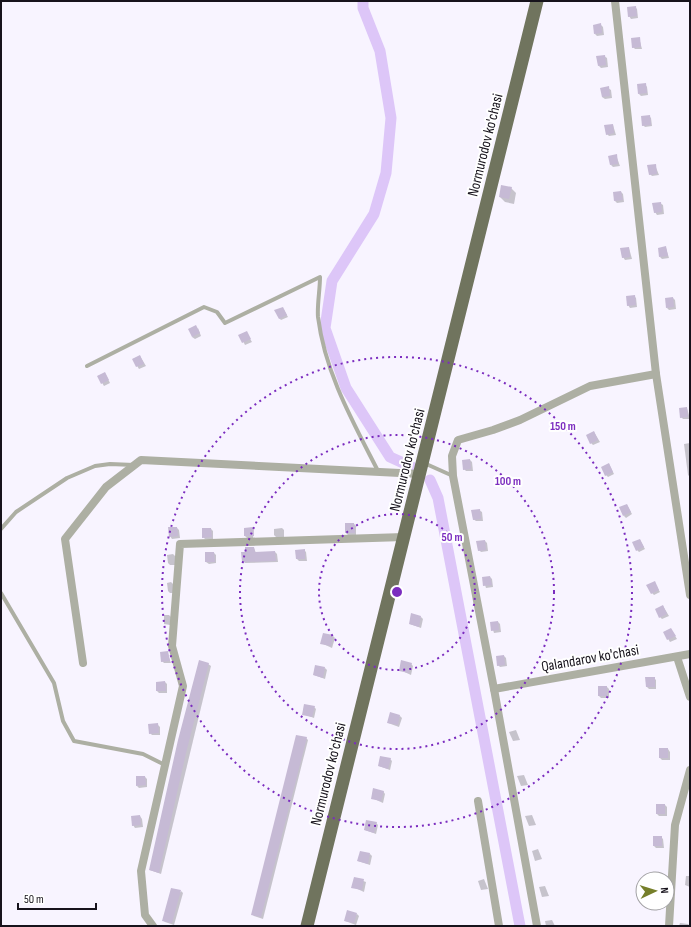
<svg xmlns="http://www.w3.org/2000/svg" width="691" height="927" viewBox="0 0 691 927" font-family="'Sofia Sans Condensed',sans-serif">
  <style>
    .shadow { fill: #0003 }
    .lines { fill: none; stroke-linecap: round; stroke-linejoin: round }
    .canal { stroke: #ddc6f8; stroke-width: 11 }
    .building { fill: #c6bad5 }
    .lane { stroke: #adafa3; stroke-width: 4 }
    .street { stroke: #adafa3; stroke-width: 8 }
    .primary { stroke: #70745e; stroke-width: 13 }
    .ring { fill: none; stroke: #7b2cbf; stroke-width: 2; stroke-dasharray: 2 4 }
    .labels { text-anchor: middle; stroke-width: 4; stroke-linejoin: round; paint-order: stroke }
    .street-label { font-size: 15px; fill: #17131c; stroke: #fff }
    .centre { fill: #7b2cbf; stroke: #fff; stroke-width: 2 }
    .ring-label { font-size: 12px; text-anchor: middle; font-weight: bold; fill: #7b2cbf; stroke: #fff; stroke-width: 4; stroke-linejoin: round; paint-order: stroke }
  </style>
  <rect width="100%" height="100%" fill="#f8f4ff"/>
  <g class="shadow">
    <path d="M 635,7 L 637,9 L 638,18 L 631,19 L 629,16 Z"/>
    <path d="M 601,25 L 603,27 L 604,35 L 597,36 L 595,34 Z"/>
    <path d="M 639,38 L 642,49 L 635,49 L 633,47 Z"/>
    <path d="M 604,56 L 607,58 L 608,67 L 601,68 L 599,66 Z"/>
    <path d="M 645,84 L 647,87 L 648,95 L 641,96 L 639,94 Z"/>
    <path d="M 608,88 L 611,90 L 612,98 L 605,99 L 602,97 Z"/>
    <path d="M 649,116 L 651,118 L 652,126 L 645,127 L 643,125 Z"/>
    <path d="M 613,125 L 616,135 L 609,136 L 607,134 Z"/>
    <path d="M 616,155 L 620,166 L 613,167 L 611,165 Z"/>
    <path d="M 655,165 L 659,175 L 652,176 L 650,174 Z"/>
    <path d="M 511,188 L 516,193 L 514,204 L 505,202 L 500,197 Z"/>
    <path d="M 621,192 L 623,194 L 624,202 L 617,203 L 615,201 L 614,193 Z"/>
    <path d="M 660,203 L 663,205 L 664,214 L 657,215 L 655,212 Z"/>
    <path d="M 629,248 L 632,259 L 625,260 L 623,257 Z"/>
    <path d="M 666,248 L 669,258 L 662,259 L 660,257 Z"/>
    <path d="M 634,296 L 636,298 L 637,307 L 630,308 L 628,305 Z"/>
    <path d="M 673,298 L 675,300 L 676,309 L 669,310 L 667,308 Z"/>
    <path d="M 284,310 L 288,317 L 281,320 L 279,318 Z"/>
    <path d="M 198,328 L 201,336 L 195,339 L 192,337 Z"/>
    <path d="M 246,332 L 252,342 L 245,345 L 240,335 Z"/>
    <path d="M 140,356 L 146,366 L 139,369 L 133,359 Z"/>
    <path d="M 105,373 L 110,383 L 104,386 L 98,376 Z"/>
    <path d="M 687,408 L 690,419 L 683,419 L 681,417 Z"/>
    <path d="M 594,432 L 600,442 L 593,445 L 591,443 Z"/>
    <path d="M 690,443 L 690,477 L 688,475 L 684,444 Z"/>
    <path d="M 470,460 L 472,462 L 473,471 L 466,471 L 464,469 Z"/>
    <path d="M 609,464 L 614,474 L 608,477 L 606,475 Z"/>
    <path d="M 627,505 L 632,514 L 626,518 L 624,516 Z"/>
    <path d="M 479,510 L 482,512 L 483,521 L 476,521 L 473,519 Z"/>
    <path d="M 354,524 L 356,526 L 356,535 L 348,535 L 346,533 Z"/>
    <path d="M 177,528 L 179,530 L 180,538 L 172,539 L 170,536 Z"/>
    <path d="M 245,528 L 254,529 L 253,538 L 247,538 L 245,536 Z"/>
    <path d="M 282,528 L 284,530 L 284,537 L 276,537 L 274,535 L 274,529 Z"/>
    <path d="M 211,529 L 213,531 L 213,539 L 205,539 L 203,537 Z"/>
    <path d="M 640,540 L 645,549 L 639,552 L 637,550 Z"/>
    <path d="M 485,541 L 487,543 L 488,551 L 481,552 L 479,550 Z"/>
    <path d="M 254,548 L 256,553 L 275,552 L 277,554 L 278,562 L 245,563 L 243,561 L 246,553 Z"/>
    <path d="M 304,550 L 306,552 L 307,561 L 299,561 L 297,559 Z"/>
    <path d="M 214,553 L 216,555 L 216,563 L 209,564 L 206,562 Z"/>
    <path d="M 173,554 L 175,556 L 175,565 L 170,565 L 168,563 L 167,555 Z"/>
    <path d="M 490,577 L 492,579 L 493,587 L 486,588 L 483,578 Z"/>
    <path d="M 171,582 L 173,584 L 173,593 L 170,593 L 168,591 L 167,583 Z"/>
    <path d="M 654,582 L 660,592 L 654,595 L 652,593 Z"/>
    <path d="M 663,606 L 669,616 L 662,619 L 660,617 Z"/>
    <path d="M 164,615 L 169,615 L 171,617 L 170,625 L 164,624 Z"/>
    <path d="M 421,617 L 423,619 L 421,628 L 410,624 Z"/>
    <path d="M 498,622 L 500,624 L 501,632 L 494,633 L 491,623 Z"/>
    <path d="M 671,629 L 677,639 L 670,642 L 664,632 Z"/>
    <path d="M 333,636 L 335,638 L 332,648 L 321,643 Z"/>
    <path d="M 167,652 L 171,663 L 164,663 L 162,661 Z"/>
    <path d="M 504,656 L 506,658 L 507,666 L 500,667 L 498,665 Z"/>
    <path d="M 208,664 L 211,666 L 161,874 L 150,870 Z"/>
    <path d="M 411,664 L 413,666 L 411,675 L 400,670 Z"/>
    <path d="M 325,668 L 327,670 L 325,679 L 314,675 Z"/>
    <path d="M 654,678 L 656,680 L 656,689 L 649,689 L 647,687 Z"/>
    <path d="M 165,682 L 167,684 L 167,693 L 159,693 L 157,691 L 157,683 Z"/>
    <path d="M 607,687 L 609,689 L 609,698 L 601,698 L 599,696 Z"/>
    <path d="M 314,707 L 316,709 L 314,718 L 303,714 Z"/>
    <path d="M 400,716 L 402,718 L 399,727 L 388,723 Z"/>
    <path d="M 157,724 L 160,727 L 160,735 L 152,735 L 150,733 Z"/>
    <path d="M 516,730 L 520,740 L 513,741 L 509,732 Z"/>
    <path d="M 306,738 L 308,740 L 263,919 L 254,916 L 252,914 Z"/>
    <path d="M 668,749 L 670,752 L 670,760 L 662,760 L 660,758 Z"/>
    <path d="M 390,759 L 392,761 L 390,770 L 379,766 Z"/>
    <path d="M 524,775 L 528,785 L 521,786 L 517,776 Z"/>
    <path d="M 145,777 L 147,779 L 147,787 L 139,788 L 137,786 Z"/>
    <path d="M 383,791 L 385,794 L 383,803 L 372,798 Z"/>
    <path d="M 665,805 L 667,807 L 667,816 L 659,816 L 657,814 Z"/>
    <path d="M 532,815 L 536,825 L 529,826 L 525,816 Z"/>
    <path d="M 140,816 L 142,819 L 143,827 L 135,828 L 133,825 Z"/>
    <path d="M 376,823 L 378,825 L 376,834 L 365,830 Z"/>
    <path d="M 661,837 L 663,839 L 664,848 L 656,848 L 654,846 Z"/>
    <path d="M 538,849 L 542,859 L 535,861 L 532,851 Z"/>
    <path d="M 370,854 L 372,856 L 370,865 L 358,861 Z"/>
    <path d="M 686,876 L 690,876 L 690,887 L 685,885 Z"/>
    <path d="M 355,878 L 366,882 L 364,892 L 353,887 Z"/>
    <path d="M 484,879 L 488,889 L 481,890 L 478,881 Z"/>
    <path d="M 545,886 L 549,896 L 542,897 L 539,887 Z"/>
    <path d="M 181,891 L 183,893 L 174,925 L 165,922 L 163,920 Z"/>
    <path d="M 653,903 L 663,903 L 663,907 L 655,907 Z"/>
    <path d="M 357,914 L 359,916 L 356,925 L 345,921 Z"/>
    <path d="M 552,920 L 555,926 L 546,926 L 545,921 Z"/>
    <path d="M 680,923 L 688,924 L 690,926 L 679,926 Z"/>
  </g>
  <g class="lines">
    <g class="canal">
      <path d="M 363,1 L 363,8 L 380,51 L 391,118 L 386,173 L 374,214 L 332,281 L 325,328 L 346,388 L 390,457 L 412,467"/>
      <path d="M 430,480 L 438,498 L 520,926"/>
    </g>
  </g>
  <g class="building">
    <path d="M 636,6 L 637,16 L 628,17 L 627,7 Z"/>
    <path d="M 601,23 L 602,33 L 594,34 L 593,25 Z"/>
    <path d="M 640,37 L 641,47 L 632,48 L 631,38 Z"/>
    <path d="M 605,55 L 606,65 L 598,66 L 596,56 Z"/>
    <path d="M 646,83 L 647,93 L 638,94 L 637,84 Z"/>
    <path d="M 609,86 L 610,96 L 602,97 L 600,88 Z"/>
    <path d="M 650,115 L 651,125 L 642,126 L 641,116 Z"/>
    <path d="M 613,124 L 614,133 L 606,135 L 604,125 Z"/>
    <path d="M 617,154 L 618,164 L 610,165 L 608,156 Z"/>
    <path d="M 656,164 L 657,174 L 649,175 L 647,165 Z"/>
    <path d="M 501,185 L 512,187 L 509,199 L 499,197 Z"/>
    <path d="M 621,191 L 623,200 L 614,201 L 613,192 Z"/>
    <path d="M 661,202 L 662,212 L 654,213 L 652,203 Z"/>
    <path d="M 666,246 L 668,256 L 659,257 L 658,248 Z"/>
    <path d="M 629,247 L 630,257 L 622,258 L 620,248 Z"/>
    <path d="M 635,295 L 636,305 L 627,306 L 626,296 Z"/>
    <path d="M 673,297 L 674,307 L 666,308 L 665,298 Z"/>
    <path d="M 283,307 L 287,315 L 279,319 L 274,310 Z"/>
    <path d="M 196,325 L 200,333 L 192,337 L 188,329 Z"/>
    <path d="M 247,331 L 251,339 L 242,343 L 238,335 Z"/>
    <path d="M 140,355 L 144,364 L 136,367 L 132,359 Z"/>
    <path d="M 105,372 L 109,380 L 101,384 L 97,376 Z"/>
    <path d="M 687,407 L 688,417 L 680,418 L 679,408 Z"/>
    <path d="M 594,431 L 598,440 L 590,444 L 586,435 Z"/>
    <path d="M 470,459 L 471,469 L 463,470 L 462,460 Z"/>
    <path d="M 609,463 L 613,472 L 605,476 L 601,467 Z"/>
    <path d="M 627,504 L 631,512 L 623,516 L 619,507 Z"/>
    <path d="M 480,509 L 481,519 L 473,520 L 471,510 Z"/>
    <path d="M 345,523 L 354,523 L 355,533 L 345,533 Z"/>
    <path d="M 168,527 L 177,527 L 178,536 L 169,537 Z"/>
    <path d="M 253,527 L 254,536 L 244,536 L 244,528 Z"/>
    <path d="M 202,528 L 211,528 L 212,537 L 202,538 Z"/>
    <path d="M 640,539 L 644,547 L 636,551 L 632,542 Z"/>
    <path d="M 485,540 L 486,550 L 478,551 L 476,541 Z"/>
    <path d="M 245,547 L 254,547 L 255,552 L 275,551 L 276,561 L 242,562 L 241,552 L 245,552 Z"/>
    <path d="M 305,549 L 305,559 L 296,559 L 295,550 Z"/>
    <path d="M 205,552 L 214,552 L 215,562 L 205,562 Z"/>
    <path d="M 490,576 L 492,585 L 483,586 L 482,577 Z"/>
    <path d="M 655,581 L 659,590 L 651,594 L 646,585 Z"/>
    <path d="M 663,605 L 667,614 L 659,618 L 655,609 Z"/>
    <path d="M 411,613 L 421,616 L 419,627 L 409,624 Z"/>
    <path d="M 498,621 L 499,630 L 491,631 L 490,622 Z"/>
    <path d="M 671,628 L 676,636 L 667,640 L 663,632 Z"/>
    <path d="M 323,633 L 333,635 L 331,646 L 320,644 Z"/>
    <path d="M 168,651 L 170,661 L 161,662 L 160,652 Z"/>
    <path d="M 504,655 L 505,665 L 497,666 L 496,656 Z"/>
    <path d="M 199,660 L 209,663 L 186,753 L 159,873 L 149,870 L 178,740 Z"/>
    <path d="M 401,660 L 412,663 L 409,673 L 399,671 Z"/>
    <path d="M 315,665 L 325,667 L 323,678 L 313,675 Z"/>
    <path d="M 645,677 L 655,677 L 655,687 L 646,687 Z"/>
    <path d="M 165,681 L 166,691 L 156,691 L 156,682 Z"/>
    <rect x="598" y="686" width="9" height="10"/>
    <path d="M 304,704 L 315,706 L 312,717 L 302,715 Z"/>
    <path d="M 390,712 L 400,715 L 398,725 L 387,723 Z"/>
    <path d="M 158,723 L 159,733 L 149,734 L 148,724 Z"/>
    <path d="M 296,735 L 307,737 L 261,917 L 251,915 Z"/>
    <rect x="659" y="748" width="9" height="10"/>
    <path d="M 380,756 L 391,758 L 388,769 L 378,766 Z"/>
    <path d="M 136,776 L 145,776 L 146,785 L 136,786 Z"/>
    <path d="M 373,788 L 384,791 L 381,801 L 371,799 Z"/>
    <rect x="656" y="804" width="9" height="10"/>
    <path d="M 140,815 L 141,825 L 132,826 L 131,816 Z"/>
    <path d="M 366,820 L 377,822 L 374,833 L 364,830 Z"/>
    <rect x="653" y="836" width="9" height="10"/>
    <path d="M 360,851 L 370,853 L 368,864 L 357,861 Z"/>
    <path d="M 354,877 L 364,879 L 362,890 L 351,888 Z"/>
    <path d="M 171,888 L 181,890 L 172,923 L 162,921 Z"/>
    <path d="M 347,910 L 357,913 L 354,923 L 344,921 Z"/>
  </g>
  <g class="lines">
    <g class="lane">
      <path d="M 87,366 L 204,307 L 217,312 L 225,323 L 320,277 C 320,290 317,305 318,317 C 325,373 353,422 378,471"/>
      <path d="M 424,463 L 453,476"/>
      <path d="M 1,529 L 16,512 L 67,478 L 95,466 L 110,464 L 134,465"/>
      <path d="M 1,593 L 54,683 L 63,721 L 74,741 L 143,754 L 165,765"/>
    </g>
    <g class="street">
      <path d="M 615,1 L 656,374 L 690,595"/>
      <path d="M 677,657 L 690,697"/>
      <path d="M 83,663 L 65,539 L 106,487 L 141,460 L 420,474"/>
      <path d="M 494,689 L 690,654"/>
      <path d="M 478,801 L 499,926"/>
      <path d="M 153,926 L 145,915 L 141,871 L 183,686 L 172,646 L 180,544 L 404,537"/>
      <path d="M 537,926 L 494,689 L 453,476 L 452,456 L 458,440 L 493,430 L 520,420 L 590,386 L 656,374"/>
      <path d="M 669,926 L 675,825 L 690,770"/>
    </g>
    <path class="primary" d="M 307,926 L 537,1"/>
  </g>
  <g class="ring">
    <circle cx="397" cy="592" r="78"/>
    <circle cx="397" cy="592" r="157"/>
    <circle cx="397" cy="592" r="235"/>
  </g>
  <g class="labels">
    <g class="street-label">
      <text transform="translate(485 145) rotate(-76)" y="5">Normurodov ko'chasi</text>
      <text transform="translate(407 460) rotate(-76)" y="5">Normurodov ko'chasi</text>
      <text transform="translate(590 658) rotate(-10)" y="5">Qalandarov ko'chasi</text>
      <text transform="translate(328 774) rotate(-76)" y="5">Normurodov ko'chasi</text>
    </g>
  </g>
  <circle cx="397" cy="592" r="6" class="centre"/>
  <g class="ring-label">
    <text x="563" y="430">150 m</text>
    <text x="508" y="485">100 m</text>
    <text x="452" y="541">50 m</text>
  </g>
  <rect width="691" height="927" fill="none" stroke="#17131c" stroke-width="4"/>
  <g transform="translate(655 891) rotate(86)"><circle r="19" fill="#ffffff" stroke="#a2a1a4"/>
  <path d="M0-3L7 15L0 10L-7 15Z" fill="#767f2a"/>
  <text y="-6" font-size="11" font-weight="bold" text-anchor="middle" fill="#17131c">N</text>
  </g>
  <path d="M18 903v6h78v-6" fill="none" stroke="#17131c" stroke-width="2"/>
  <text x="24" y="903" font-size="12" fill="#17131c" stroke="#ffffff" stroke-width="3" paint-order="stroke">50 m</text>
</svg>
